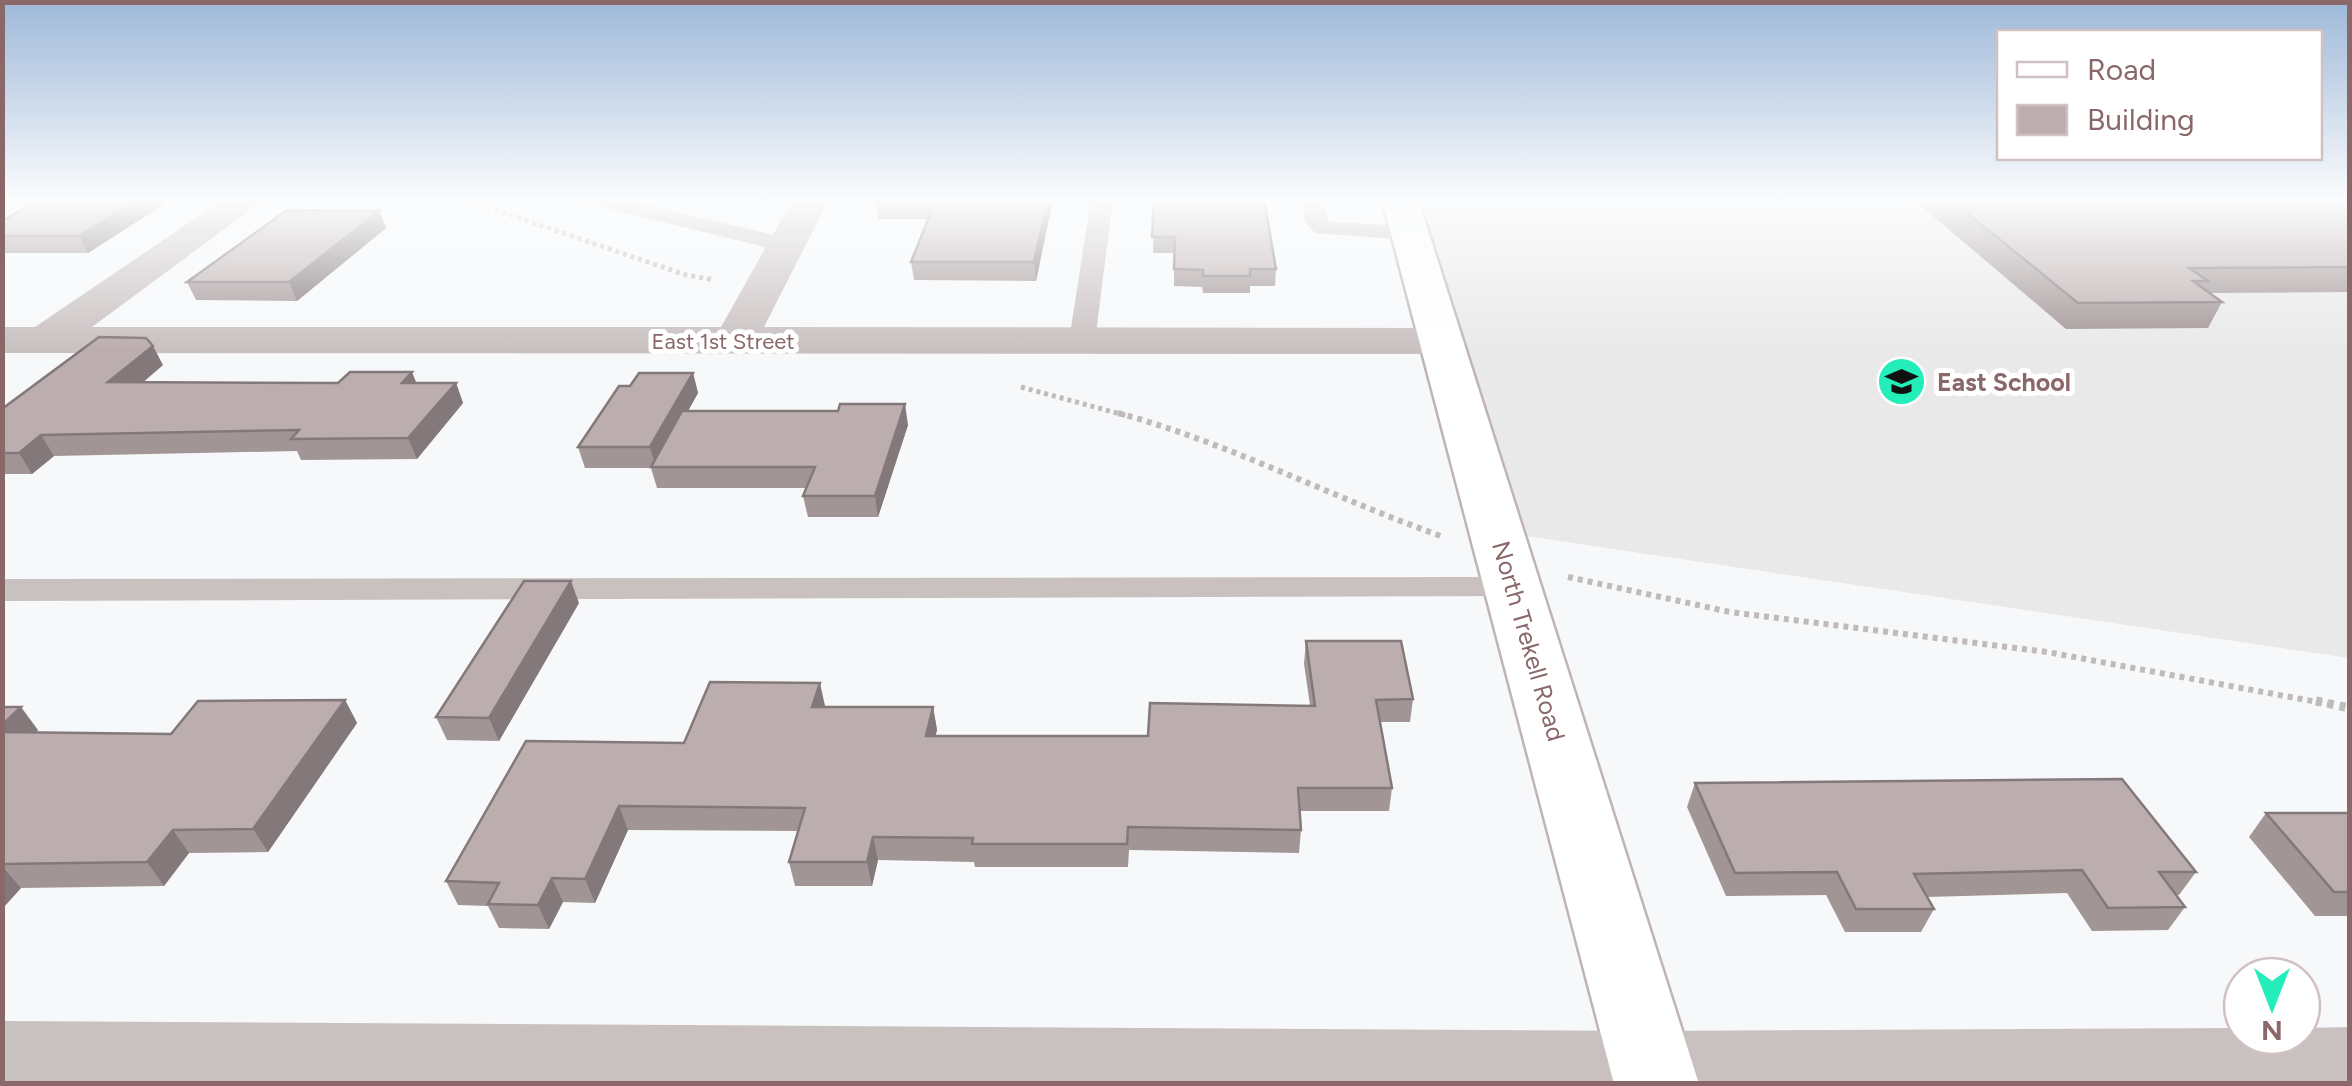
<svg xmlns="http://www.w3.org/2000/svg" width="2352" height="1086" viewBox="0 0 2352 1086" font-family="Figtree,sans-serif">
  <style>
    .built { fill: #eae9ea }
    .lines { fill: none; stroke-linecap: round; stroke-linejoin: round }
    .secondary-casing { stroke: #c0b4b5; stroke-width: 5 }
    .path-far2 { stroke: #c1babb; stroke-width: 5; stroke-dasharray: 4 4; stroke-linecap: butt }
    .path-far1 { stroke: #c1babb; stroke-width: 6; stroke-dasharray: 5 5; stroke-linecap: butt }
    .path { stroke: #c1babb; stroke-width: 9; stroke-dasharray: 6 6; stroke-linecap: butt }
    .lane { fill: #c9c0c0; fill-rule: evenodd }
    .street { fill: #c9c0c0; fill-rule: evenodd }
    .secondary { fill: #fff; fill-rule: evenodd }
    .wall { fill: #a29596 }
    .shaded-wall { fill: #84797a }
    .building { fill: #bcadae; stroke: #84797a; stroke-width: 2.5 }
    .labels { text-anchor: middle; stroke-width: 10; stroke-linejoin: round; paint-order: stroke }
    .far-street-label { font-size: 22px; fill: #8a6769; stroke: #fff }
    .poi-label { font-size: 25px; font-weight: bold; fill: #8a6769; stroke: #fff; text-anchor: start }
    .street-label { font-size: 25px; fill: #8a6769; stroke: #fff }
  </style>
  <rect width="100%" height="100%" fill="#f7f8fa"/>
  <path class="built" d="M 1400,199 L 2349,199 L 2349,658 L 1498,532 Z"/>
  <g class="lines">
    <defs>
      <path id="secondary" d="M 1382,199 L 1418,199 L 1699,1084 L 1614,1084 Z"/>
    </defs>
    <use href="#secondary" class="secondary-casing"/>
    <g class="path-far2">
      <path d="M 464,199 L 686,275 L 715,280"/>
      <path d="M 1021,387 L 1128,416"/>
    </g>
    <g class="path-far1">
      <path d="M 1118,413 C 1229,443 1333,498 1441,536"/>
      <path d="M 1568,577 L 1730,612 L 2047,652 L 2328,704"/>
    </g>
    <path class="path" d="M 2316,701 L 2350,708"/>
    <g class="lane">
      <path d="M 587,199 L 622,199 L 794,240 L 797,245 L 786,252 L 589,204 Z"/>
      <path d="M 1091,199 L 1113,199 L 1095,341 L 1082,349 L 1069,341 Z"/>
      <path d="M 1301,199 L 1321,199 L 1329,222 L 1410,226 L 1421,233 L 1410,240 L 1315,233 L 1305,222 Z"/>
      <path d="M 1514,577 L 1526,580 L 1531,588 L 1526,596 L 2,601 L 2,579 Z"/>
    </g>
    <g class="street">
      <path d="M 224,199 L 265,199 L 92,327 L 721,327 L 793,199 L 829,199 L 764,327 L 1443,328 L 1458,332 L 1465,341 L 1458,350 L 1443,354 L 2,353 L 2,327 L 35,327 Z"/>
      <path d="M 2,1021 L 1652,1031 L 2242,1028 L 2242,1036 L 2302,1036 L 2302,1028 L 2350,1027 L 2350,1084 L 2,1084 Z"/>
    </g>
    <use href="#secondary" class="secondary"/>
  </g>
  <g class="wall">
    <path d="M 41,199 L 172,199 L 88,253 L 2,253 L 2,221 Z"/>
    <path d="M 1053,199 L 1036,281 L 914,280 L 911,262 L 928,219 L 878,219 L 876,202 Z"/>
    <path d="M 1154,199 L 1276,269 L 1275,286 L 1250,286 L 1250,293 L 1203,293 L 1202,287 L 1174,286 L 1174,253 L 1153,253 Z"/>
    <path d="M 1913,199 L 2350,199 L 2350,292 L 2209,293 L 2222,302 L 2208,328 L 2066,329 Z"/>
    <path d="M 379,211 L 386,228 L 297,301 L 196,300 L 187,282 Z"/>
    <path d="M 163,365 L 143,382 L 456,383 L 463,403 L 417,459 L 301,460 L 297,451 L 54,456 L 32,474 L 2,474 L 2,409 Z"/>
    <path d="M 693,373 L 698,393 L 688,411 L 908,425 L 878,517 L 808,517 L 803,496 L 807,488 L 657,488 L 651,468 L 585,468 L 578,447 Z"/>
    <path d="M 579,603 L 499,741 L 447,740 L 436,717 Z"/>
    <path d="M 1306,641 L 1413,699 L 1410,722 L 1380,722 L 1392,788 L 1389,811 L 1300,811 L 1301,830 L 1299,853 L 1129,850 L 1128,867 L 975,867 L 974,862 L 878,860 L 872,886 L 795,886 L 789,862 L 798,831 L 628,830 L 595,903 L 563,902 L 549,929 L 499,928 L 488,906 L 458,905 L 446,881 L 684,743 L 933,707 L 937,730 L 935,736 L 1148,736 L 1310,705 L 1304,664 Z"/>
    <path d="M 345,700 L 357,723 L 268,852 L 189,853 L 164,886 L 21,888 L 2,909 L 2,707 L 38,730 L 35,732 L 171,734 Z"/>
    <path d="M 1695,783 L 2196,872 L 2179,895 L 2176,895 L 2185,907 L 2168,930 L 2092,931 L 2067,893 L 1927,897 L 1934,909 L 1921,932 L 1845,932 L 1826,895 L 1726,896 L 1687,807 Z"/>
    <path d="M 2266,813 L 2350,813 L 2350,916 L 2315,916 L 2249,837 Z"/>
  </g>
  <g class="shaded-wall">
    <path d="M 138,199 L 172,199 L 88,253 L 79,236 Z"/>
    <path d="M 1048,199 L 1053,199 L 1036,281 L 1034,262 Z"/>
    <path d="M 379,211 L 386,228 L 297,301 L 289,282 Z"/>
    <path d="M 153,346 L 163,365 L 120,402 L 108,382 Z"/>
    <path d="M 412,372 L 420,392 L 402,383 Z"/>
    <path d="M 693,373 L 698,393 L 656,468 L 650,447 Z"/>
    <path d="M 456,383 L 463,403 L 417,459 L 408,438 Z"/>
    <path d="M 905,404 L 908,425 L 878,517 L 875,496 Z"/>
    <path d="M 41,435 L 54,456 L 32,474 L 19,453 Z"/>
    <path d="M 571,581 L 579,603 L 499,741 L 489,718 Z"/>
    <path d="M 820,683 L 825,706 L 818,730 L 812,707 Z"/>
    <path d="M 345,700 L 357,723 L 268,852 L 253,829 Z"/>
    <path d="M 21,707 L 38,730 L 13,755 L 2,741 L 2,725 Z"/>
    <path d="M 933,707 L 937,730 L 930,759 L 926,736 Z"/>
    <path d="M 619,806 L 628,830 L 595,903 L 585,879 Z"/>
    <path d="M 173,830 L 189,853 L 164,886 L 147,862 Z"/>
    <path d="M 873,837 L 878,860 L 872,886 L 867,862 Z"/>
    <path d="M 2,866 L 21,888 L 2,909 Z"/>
    <path d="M 552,878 L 563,902 L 549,929 L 538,905 Z"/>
  </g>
  <g class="building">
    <path d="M 41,199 L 138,199 L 79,236 L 2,236 L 2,221 Z"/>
    <path d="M 877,199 L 1048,199 L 1034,262 L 911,262 L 935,202 L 876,202 Z"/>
    <path d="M 1154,199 L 1264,199 L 1276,269 L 1250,269 L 1250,276 L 1203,276 L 1203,270 L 1174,269 L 1175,237 L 1152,237 Z"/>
    <path d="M 1950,199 L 2350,199 L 2350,203 L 2341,203 L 2350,207 L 2350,267 L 2189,268 L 2208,281 L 2193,281 L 2222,302 L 2078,303 Z"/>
    <path d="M 287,210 L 379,211 L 289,282 L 187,282 Z"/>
    <path d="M 99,337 L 146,338 L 153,346 L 108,382 L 338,383 L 350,372 L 412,372 L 402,383 L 456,383 L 408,438 L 291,439 L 299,430 L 41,435 L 19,453 L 2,453 L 2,409 Z"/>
    <path d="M 639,373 L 693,373 L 650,447 L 578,447 L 619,386 L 630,386 Z"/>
    <path d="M 840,404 L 905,404 L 875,496 L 803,496 L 815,467 L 651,467 L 682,411 L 838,411 Z"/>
    <path d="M 524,581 L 571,581 L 489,718 L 436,717 Z"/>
    <path d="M 1306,641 L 1401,641 L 1413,699 L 1376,700 L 1392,788 L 1298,788 L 1301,830 L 1128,827 L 1127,844 L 972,844 L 973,838 L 873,837 L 867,862 L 789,862 L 805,808 L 619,806 L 585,879 L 552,878 L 538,905 L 488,904 L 499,883 L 446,881 L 526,741 L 684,743 L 710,682 L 820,683 L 812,707 L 933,707 L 926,736 L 1148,736 L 1150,703 L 1315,706 Z"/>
    <path d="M 345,700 L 253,829 L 173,830 L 147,862 L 2,864 L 2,732 L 171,734 L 198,701 Z"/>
    <path d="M 2,707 L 21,707 L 2,725 Z"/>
    <path d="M 2122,779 L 2196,872 L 2159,872 L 2185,907 L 2108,908 L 2082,870 L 1914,874 L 1934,909 L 1856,909 L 1837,872 L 1735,873 L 1695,783 Z"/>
    <path d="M 2266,813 L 2350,813 L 2350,892 L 2334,892 Z"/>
  </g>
  <linearGradient id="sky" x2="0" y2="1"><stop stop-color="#9eb8d9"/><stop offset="0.57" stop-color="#fbfcfd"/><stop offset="1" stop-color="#fbfcfd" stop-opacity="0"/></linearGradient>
  <rect width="2352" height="351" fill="url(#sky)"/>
  <defs>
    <symbol id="school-disc" viewBox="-11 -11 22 22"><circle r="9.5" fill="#23edb8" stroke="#fff"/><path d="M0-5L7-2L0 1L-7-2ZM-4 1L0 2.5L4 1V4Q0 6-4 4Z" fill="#111"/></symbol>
  </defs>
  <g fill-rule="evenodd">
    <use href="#school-disc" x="1874" y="354" width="55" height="55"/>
  </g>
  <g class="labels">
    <g class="far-street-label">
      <text x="723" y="349">East 1st Street</text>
    </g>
    <g class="poi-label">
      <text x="1937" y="391">East School</text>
    </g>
    <g class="street-label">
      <text transform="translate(1529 641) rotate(74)" y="9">North Trekell Road</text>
    </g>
  </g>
  <rect width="2352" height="1086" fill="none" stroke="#8a6769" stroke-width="10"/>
  <rect x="1997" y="30" width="325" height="130" fill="#ffffff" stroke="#d0c2c3" stroke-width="2.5"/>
  <rect x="2017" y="62" width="50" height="15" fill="#ffffff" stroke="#d0c2c3" stroke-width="2.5"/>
  <text x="2087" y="80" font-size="30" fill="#8a6769">Road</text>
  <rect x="2017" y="105" width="50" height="30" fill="#bcadae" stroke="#d0c2c3" stroke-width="2.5"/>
  <text x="2087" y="130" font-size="30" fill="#8a6769">Building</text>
  <g transform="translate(2272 1006) rotate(180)"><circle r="48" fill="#ffffff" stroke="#d0c2c3" stroke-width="2.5"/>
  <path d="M0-8L18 38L0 25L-18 38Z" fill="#23edb8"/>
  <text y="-15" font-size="28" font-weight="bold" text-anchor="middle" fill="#8a6769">N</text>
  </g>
</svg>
